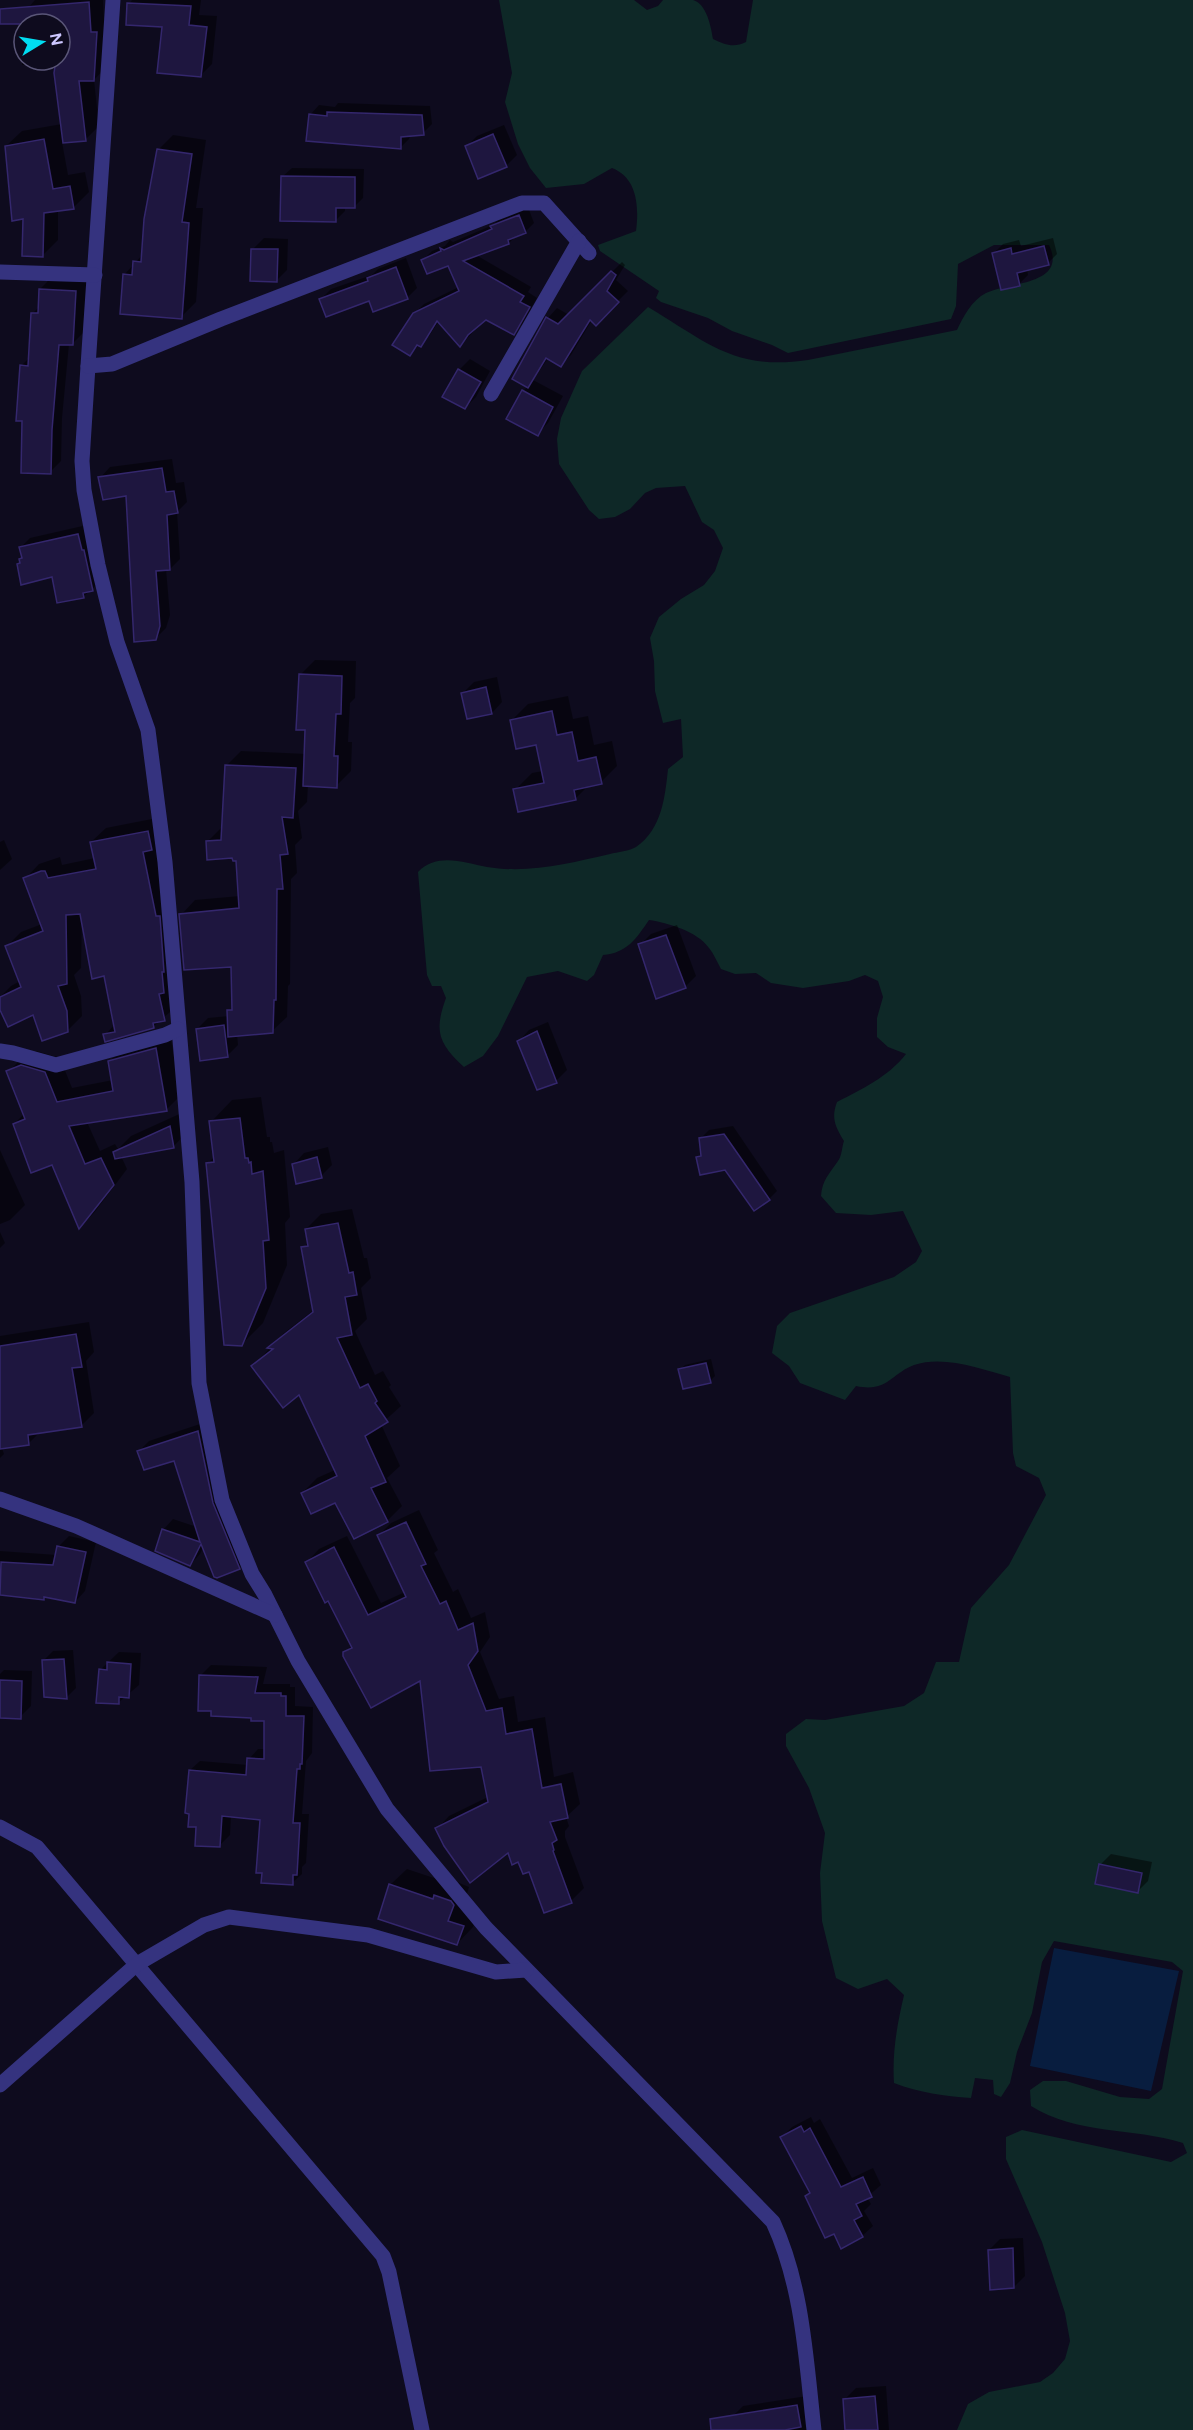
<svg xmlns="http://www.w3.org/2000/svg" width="1193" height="2430" viewBox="0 0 1193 2430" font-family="Figtree,sans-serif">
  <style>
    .green { fill: #0e2827 }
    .water { fill: #081d3f }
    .shadow { fill: #0007; fill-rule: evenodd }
    .building { fill: #1e163f; stroke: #34276d; stroke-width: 1.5 }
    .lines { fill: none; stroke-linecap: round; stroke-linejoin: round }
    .minor { stroke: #35337f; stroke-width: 15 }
  </style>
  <rect width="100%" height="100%" fill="#0e0b1e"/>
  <path class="green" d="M 499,0 L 634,0 L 647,10 L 658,6 L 663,0 C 672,0 685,0 693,0 C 707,4 711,27 713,39 C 725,45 734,48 746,42 L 753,0 L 1193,0 L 1193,2430 L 957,2430 L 968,2404 L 989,2392 L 1040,2382 L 1053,2373 L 1065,2359 L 1070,2341 L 1065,2313 L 1042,2242 L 1006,2159 L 1006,2137 L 1022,2130 L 1171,2162 L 1187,2153 L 1183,2143 C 1132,2127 1077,2135 1031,2106 L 1030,2090 L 1043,2081 L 1066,2081 L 1120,2097 L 1149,2099 L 1162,2089 L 1183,1971 L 1172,1962 L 1054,1941 L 1042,1962 L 1032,2013 L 1017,2052 L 1010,2083 L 1001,2097 L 994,2094 L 993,2080 L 975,2078 L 971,2098 C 944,2096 920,2093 894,2083 C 892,2053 897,2025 904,1995 L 887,1979 L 858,1989 L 836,1978 L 822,1921 L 820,1873 L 825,1833 L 809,1788 L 786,1746 L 786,1734 L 806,1719 L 825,1720 L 904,1706 L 924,1693 L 936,1662 L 959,1662 L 971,1608 L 1009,1565 L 1046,1495 L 1039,1478 L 1016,1466 L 1013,1453 L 1010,1377 C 981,1369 944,1355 914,1365 C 892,1373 887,1393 856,1386 L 845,1400 L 800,1383 L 789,1366 L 772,1353 L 777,1326 L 790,1313 L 894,1277 L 916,1262 L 922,1251 L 903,1211 L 871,1215 L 836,1213 L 821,1196 C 822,1180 830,1173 838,1161 C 842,1156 842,1146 844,1141 C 835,1126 831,1118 837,1102 C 862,1089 888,1077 906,1054 L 888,1047 L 877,1037 L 877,1018 L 883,997 L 878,981 L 865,975 L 849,981 L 803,988 L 771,983 L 756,973 L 735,974 L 721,969 C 717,962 714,954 709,948 C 697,931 668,923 649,920 C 636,939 627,953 603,955 L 594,975 L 587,981 L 558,971 L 527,977 L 498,1036 L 483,1056 L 464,1067 C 438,1043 434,1031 446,998 L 441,986 L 432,986 L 427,975 L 418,872 C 438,852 464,863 487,867 C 529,874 570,863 610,854 C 617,852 630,851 636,847 C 662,829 665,797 668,769 L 683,757 L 681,719 L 663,723 L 655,691 L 654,661 L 650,638 L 659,617 L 681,599 L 704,585 L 715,571 L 723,548 L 714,530 L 702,522 L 685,486 L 656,488 L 645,493 L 630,509 L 615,517 L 599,519 L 589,510 L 559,464 L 557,439 L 561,418 L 582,371 L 648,307 C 707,342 734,371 808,360 L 957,330 C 963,317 972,300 986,293 C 1009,282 1068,285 1049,245 L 994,245 L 958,264 L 956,306 L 951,319 L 788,353 L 772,345 L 732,331 L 708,318 L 661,302 L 656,298 L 659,291 L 600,251 L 598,245 L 636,231 C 639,208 638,178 612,168 L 584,184 L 546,188 L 530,168 L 518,144 L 505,102 L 512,73 Z"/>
  <path class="water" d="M 1054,1948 L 1179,1971 L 1151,2091 L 1030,2066 Z"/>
  <g class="shadow">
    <path d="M 35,0 L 103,0 L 104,19 L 110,19 L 107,66 L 94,80 L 99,126 L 86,139 L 62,142 L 68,175 L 85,172 L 89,192 L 74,207 L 58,210 L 58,240 L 42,256 L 25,218 L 6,146 L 22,131 L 62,124 L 57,62 L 22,65 L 22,23 L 28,8 ZM 24,24 L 60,24 L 60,60 L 24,60 Z"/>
    <path d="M 132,0 L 201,0 L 199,15 L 217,16 L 212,64 L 201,75 L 164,26 L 129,4 Z"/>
    <path d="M 338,103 L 430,106 L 432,124 L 423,133 L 410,135 L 409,139 L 400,148 L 310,115 L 319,105 L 335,107 Z"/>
    <path d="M 504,125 L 517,155 L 506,166 L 467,146 L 477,136 Z"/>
    <path d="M 173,135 L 206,140 L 196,208 L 203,208 L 196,302 L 181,317 L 124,275 L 144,253 L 158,150 Z"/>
    <path d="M 292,168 L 364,169 L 363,198 L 354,207 L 345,207 L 345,211 L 336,220 L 282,177 Z"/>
    <path d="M 528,207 L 534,223 L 525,232 L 516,236 L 509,243 L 476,255 L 531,287 L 528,292 L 537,298 L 522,324 L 513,333 L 486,318 L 461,345 L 439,321 L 429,336 L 410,354 L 414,314 L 424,304 L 459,287 L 449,264 L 423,260 L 432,251 L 445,246 L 450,240 L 453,242 L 493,225 L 501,217 Z"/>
    <path d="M 264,238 L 288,239 L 287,270 L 276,281 L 253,249 Z"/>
    <path d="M 1053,238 L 1057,254 L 1048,263 L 1027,269 L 1028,275 L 1019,284 L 994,253 L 1003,244 L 1019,240 L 1021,246 Z"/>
    <path d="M 406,258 L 417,288 L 407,298 L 321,299 L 331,289 L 372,275 L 378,269 Z"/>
    <path d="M 622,262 L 625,265 L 616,280 L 628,291 L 596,323 L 592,320 L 571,355 L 561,365 L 549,357 L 533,380 L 563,396 L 548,423 L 537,434 L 523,391 L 528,386 L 548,318 L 557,308 L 569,315 Z"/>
    <path d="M 51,278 L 87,281 L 83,333 L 72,344 L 69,344 L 62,418 L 61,461 L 50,472 L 23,420 L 21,366 L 30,357 L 33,313 L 40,306 L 40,289 Z"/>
    <path d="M 470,359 L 490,371 L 476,397 L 465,408 L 459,370 Z"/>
    <path d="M 172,459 L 176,483 L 184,482 L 187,502 L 177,512 L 180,559 L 170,569 L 166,569 L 170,615 L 166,628 L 156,638 L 127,494 L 100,478 L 110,467 Z"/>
    <path d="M 87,525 L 102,580 L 83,597 L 53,576 L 21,562 L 21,547 L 30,538 Z"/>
    <path d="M 315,660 L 356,661 L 355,698 L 350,703 L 348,742 L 352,742 L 351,771 L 336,786 L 308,785 L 307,802 L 298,811 L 302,838 L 295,845 L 297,873 L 291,879 L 290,984 L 288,986 L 287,1017 L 272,1031 L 237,1034 L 238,1045 L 227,1056 L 197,1029 L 208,1018 L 229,1016 L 229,1011 L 234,1006 L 232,965 L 181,915 L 195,900 L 240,896 L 238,859 L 207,842 L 222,827 L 226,766 L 241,751 L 306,754 L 307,728 L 300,675 Z"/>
    <path d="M 497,677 L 502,702 L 492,713 L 463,693 L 474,682 Z"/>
    <path d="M 568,696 L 573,719 L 588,716 L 594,745 L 612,741 L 617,766 L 601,782 L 589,785 L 575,799 L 515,790 L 532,773 L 543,771 L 537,743 L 511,721 L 528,704 Z"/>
    <path d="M 162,817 L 178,1005 L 153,1027 L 105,1035 L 115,1024 L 105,975 L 82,915 L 81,968 L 74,975 L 81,996 L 82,1016 L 67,1031 L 33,1013 L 0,1007 L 0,997 L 11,986 L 20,981 L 7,946 L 21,932 L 42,924 L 25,879 L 39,864 L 60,857 L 62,865 L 95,858 L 91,842 L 106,828 Z"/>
    <path d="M 4,840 L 12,859 L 0,870 L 0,842 Z"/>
    <path d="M 677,925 L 696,976 L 685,987 L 640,945 L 651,934 Z"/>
    <path d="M 548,1022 L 567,1070 L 556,1081 L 519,1041 L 529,1030 Z"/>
    <path d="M 170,1034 L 181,1095 L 166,1110 L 87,1122 L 100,1151 L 115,1144 L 118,1149 L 131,1136 L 186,1111 L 189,1130 L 173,1147 L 121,1156 L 127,1169 L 94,1213 L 80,1227 L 52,1163 L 14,1124 L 24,1114 L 8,1072 L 23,1057 L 36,1051 L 60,1058 L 72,1088 L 113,1080 L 110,1061 L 125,1047 Z"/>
    <path d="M 261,1097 L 267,1137 L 270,1137 L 270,1142 L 272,1142 L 274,1153 L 284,1150 L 290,1217 L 285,1223 L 287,1265 L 263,1323 L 241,1345 L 208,1163 L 215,1156 L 211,1122 L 232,1100 Z"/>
    <path d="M 733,1126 L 777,1191 L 769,1199 L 726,1168 L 698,1157 L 702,1152 L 701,1138 L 709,1130 Z"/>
    <path d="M 328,1147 L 332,1165 L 321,1176 L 294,1164 L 304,1153 Z"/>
    <path d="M 0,1150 L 25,1205 L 10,1220 L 0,1224 Z"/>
    <path d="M 352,1209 L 364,1258 L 367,1258 L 371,1278 L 361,1288 L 367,1319 L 355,1331 L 375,1375 L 383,1371 L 391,1385 L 389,1387 L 401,1406 L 381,1424 L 400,1466 L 387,1478 L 402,1506 L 387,1521 L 336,1501 L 302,1493 L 317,1478 L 335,1470 L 300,1393 L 253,1366 L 284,1333 L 314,1310 L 303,1248 L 309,1242 L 306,1229 L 321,1214 Z"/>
    <path d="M 0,1232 L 5,1243 L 0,1248 Z"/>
    <path d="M 89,1322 L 94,1352 L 86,1361 L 94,1413 L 81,1426 L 40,1432 L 29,1443 L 2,1448 L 4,1454 L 0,1458 L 0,1336 Z"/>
    <path d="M 711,1359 L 715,1376 L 710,1381 L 680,1370 L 685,1365 Z"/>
    <path d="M 209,1421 L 223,1493 L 249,1558 L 239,1568 L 204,1546 L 200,1554 L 190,1565 L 163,1530 L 173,1519 L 197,1527 L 175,1459 L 139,1451 L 149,1441 Z"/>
    <path d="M 419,1510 L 438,1550 L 434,1553 L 453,1592 L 458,1589 L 471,1618 L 485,1612 L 490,1637 L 480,1652 L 499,1699 L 514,1696 L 518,1722 L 545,1717 L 554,1777 L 573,1772 L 580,1804 L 566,1817 L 569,1826 L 565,1831 L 565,1837 L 584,1888 L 571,1901 L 508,1851 L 437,1829 L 449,1816 L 488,1797 L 482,1765 L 422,1679 L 345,1653 L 352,1645 L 329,1599 L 307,1562 L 319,1549 L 347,1536 L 381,1603 L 405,1592 L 378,1536 L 391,1523 Z"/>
    <path d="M 69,1536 L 96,1542 L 85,1591 L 75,1602 L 46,1596 L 43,1599 L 0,1586 L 0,1551 L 57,1555 L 58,1547 Z"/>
    <path d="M 73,1650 L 76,1688 L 66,1698 L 43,1661 L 53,1651 Z"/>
    <path d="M 119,1652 L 141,1653 L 139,1685 L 118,1703 L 100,1670 Z"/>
    <path d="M 211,1665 L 267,1667 L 263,1684 L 290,1684 L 290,1687 L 295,1687 L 295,1706 L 313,1707 L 312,1753 L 306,1761 L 302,1814 L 309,1814 L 306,1863 L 302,1867 L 302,1874 L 292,1883 L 262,1818 L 231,1816 L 230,1835 L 220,1845 L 198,1826 L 190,1770 L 200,1761 L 248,1765 L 249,1759 L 258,1749 L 266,1749 L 266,1720 L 212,1710 L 201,1675 Z"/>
    <path d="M 4,1670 L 32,1671 L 31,1706 L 20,1717 L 0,1716 L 0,1674 Z"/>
    <path d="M 1111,1854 L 1152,1862 L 1148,1881 L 1138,1891 L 1100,1865 Z"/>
    <path d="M 407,1869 L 449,1883 L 452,1880 L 469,1887 L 464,1904 L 479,1909 L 473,1927 L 457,1944 L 390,1885 Z"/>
    <path d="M 811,2117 L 814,2123 L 820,2119 L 852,2178 L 873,2168 L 881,2185 L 867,2197 L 871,2204 L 864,2211 L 873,2226 L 862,2236 L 834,2232 L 807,2196 L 811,2192 L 782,2137 L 792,2127 Z"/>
    <path d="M 1023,2238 L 1025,2276 L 1014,2287 L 989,2250 L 1000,2239 Z"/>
    <path d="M 886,2386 L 889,2430 L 847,2430 L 845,2399 L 856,2388 Z"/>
    <path d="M 807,2396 L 809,2430 L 727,2430 L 733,2416 L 743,2406 Z"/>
  </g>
  <g class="building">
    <path d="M 89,2 L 91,32 L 97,32 L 94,81 L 79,81 L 86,141 L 63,143 L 54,73 L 56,60 L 60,60 L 60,24 L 0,24 L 0,9 Z"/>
    <path d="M 127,3 L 191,6 L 189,25 L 207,27 L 201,77 L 157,73 L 162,27 L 126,25 Z"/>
    <path d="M 327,112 L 422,115 L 424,135 L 401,137 L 401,149 L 306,141 L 309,114 L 327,116 Z"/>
    <path d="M 493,134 L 507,167 L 478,179 L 465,146 Z"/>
    <path d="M 44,139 L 53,189 L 70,186 L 74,209 L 44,213 L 43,257 L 22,256 L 23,219 L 12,221 L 5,146 Z"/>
    <path d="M 157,149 L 192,154 L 182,222 L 189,223 L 182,319 L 120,314 L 123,274 L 132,275 L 133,261 L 141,262 L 144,219 Z"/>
    <path d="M 281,176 L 355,177 L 355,208 L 336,208 L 336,222 L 280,221 Z"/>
    <path d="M 519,215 L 526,233 L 508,240 L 509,244 L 463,261 L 524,296 L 520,302 L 530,307 L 514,335 L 486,320 L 468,335 L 460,347 L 437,321 L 421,347 L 417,345 L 410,356 L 392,345 L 413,313 L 459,291 L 448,266 L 427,274 L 421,260 L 441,251 L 440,248 L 444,250 L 492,229 L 490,226 Z"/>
    <path d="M 1044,246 L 1049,265 L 1017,273 L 1020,286 L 1001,290 L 992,253 L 1011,248 L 1012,254 Z"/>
    <path d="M 251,249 L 278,249 L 277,282 L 250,281 Z"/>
    <path d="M 396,267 L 408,299 L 373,312 L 369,301 L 326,317 L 319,299 L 368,281 L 367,278 Z"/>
    <path d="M 611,271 L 616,275 L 607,291 L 619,302 L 596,326 L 590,320 L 561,367 L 546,358 L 528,388 L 512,379 L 546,317 L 558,324 Z"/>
    <path d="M 39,289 L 76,291 L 73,345 L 59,345 L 52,430 L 51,474 L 21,473 L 22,421 L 16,421 L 20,365 L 28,366 L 31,313 L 38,313 Z"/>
    <path d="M 458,369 L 481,382 L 465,409 L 442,397 Z"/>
    <path d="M 522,390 L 553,407 L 538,436 L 506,419 Z"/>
    <path d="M 162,468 L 166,492 L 174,491 L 178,513 L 167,515 L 170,570 L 156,571 L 160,626 L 156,640 L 134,642 L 126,496 L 103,500 L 98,477 Z"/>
    <path d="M 78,534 L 82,550 L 84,550 L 93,591 L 83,593 L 84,598 L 57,603 L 52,577 L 21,585 L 17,564 L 20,563 L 19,559 L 22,558 L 19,547 Z"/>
    <path d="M 299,674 L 342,676 L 341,714 L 336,714 L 334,756 L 338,756 L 337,788 L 303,786 L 305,730 L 296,730 Z"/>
    <path d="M 486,687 L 492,714 L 467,719 L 461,693 Z"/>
    <path d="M 552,711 L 557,735 L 572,732 L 578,761 L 596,757 L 602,784 L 574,790 L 576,800 L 518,812 L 513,789 L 544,783 L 536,745 L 516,749 L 510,720 Z"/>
    <path d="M 225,765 L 296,768 L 293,818 L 282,817 L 288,854 L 280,855 L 283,889 L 277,889 L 276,1000 L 274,1000 L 273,1033 L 228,1037 L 227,1010 L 232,1010 L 231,967 L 184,970 L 179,914 L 239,908 L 236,861 L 233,861 L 232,858 L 207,860 L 206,841 L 221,840 Z"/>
    <path d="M 148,831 L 152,850 L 143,852 L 156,916 L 160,916 L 164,972 L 162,972 L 164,993 L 159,994 L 165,1021 L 153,1023 L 154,1028 L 105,1042 L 103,1034 L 115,1032 L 104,976 L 92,979 L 80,914 L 66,915 L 67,984 L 58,986 L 67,1011 L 68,1032 L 42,1041 L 33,1015 L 8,1027 L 0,1010 L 0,997 L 21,987 L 5,946 L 43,931 L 23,878 L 41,871 L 45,871 L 48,878 L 96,869 L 90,842 Z"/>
    <path d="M 666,935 L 686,988 L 656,999 L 638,944 Z"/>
    <path d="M 224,1025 L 228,1057 L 200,1061 L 196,1029 Z"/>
    <path d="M 537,1031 L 557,1083 L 537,1090 L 517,1041 Z"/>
    <path d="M 156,1048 L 167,1111 L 69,1126 L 85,1164 L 101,1158 L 114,1185 L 79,1229 L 52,1165 L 31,1173 L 13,1124 L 25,1119 L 6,1071 L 21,1065 L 45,1072 L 57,1102 L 113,1091 L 108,1061 Z"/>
    <path d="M 240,1118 L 245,1158 L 248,1158 L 249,1163 L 251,1162 L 252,1174 L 263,1171 L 269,1240 L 263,1241 L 266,1288 L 242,1346 L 224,1345 L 206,1163 L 214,1162 L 209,1121 Z"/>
    <path d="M 170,1126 L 174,1148 L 115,1159 L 113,1152 Z"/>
    <path d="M 724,1134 L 770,1200 L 754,1211 L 725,1170 L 700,1175 L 696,1157 L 701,1156 L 699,1138 Z"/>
    <path d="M 317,1157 L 322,1178 L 296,1184 L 292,1164 Z"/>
    <path d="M 338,1223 L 349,1273 L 353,1272 L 357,1295 L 345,1297 L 352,1335 L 337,1338 L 360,1388 L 368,1384 L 377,1401 L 375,1403 L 388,1422 L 365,1436 L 386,1482 L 371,1488 L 388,1522 L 354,1539 L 335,1503 L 311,1514 L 301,1493 L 337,1476 L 299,1395 L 283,1408 L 251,1366 L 273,1349 L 267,1348 L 313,1312 L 301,1247 L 308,1246 L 305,1229 Z"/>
    <path d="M 76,1334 L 82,1367 L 72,1368 L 82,1427 L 28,1435 L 29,1445 L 0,1449 L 0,1346 Z"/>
    <path d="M 706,1363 L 711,1383 L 683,1389 L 678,1369 Z"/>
    <path d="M 198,1431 L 213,1503 L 240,1569 L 217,1578 L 214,1577 L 201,1544 L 190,1566 L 155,1551 L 162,1529 L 200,1542 L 174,1461 L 144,1470 L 137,1451 Z"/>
    <path d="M 406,1522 L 426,1564 L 421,1566 L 440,1604 L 446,1601 L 458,1630 L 473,1623 L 478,1651 L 468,1665 L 486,1711 L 502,1708 L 506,1734 L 532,1729 L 542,1788 L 561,1784 L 568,1818 L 550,1822 L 557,1840 L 552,1843 L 554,1850 L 553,1851 L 572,1903 L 544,1913 L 529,1872 L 523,1874 L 518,1862 L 512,1865 L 508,1853 L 470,1883 L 444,1846 L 435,1828 L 488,1802 L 481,1767 L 430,1771 L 420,1681 L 371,1708 L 343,1656 L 343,1652 L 352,1648 L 328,1601 L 325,1603 L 305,1562 L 334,1547 L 368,1615 L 406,1597 L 377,1535 Z"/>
    <path d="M 57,1546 L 86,1552 L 75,1603 L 44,1597 L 44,1600 L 0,1595 L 1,1562 L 53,1565 Z"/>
    <path d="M 64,1659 L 67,1699 L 44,1697 L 42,1660 Z"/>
    <path d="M 107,1662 L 131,1664 L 129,1698 L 119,1697 L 119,1704 L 96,1703 L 99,1669 L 107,1670 Z"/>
    <path d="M 199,1675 L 258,1677 L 255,1693 L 281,1693 L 281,1696 L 286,1696 L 286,1716 L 304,1716 L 302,1764 L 300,1764 L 300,1769 L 297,1769 L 293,1823 L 300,1823 L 297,1875 L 293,1875 L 293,1885 L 261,1883 L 262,1873 L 256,1873 L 260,1820 L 222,1816 L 220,1847 L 195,1846 L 196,1827 L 188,1827 L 189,1814 L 185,1813 L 189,1770 L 246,1775 L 247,1758 L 264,1759 L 264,1721 L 251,1721 L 251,1718 L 211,1716 L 211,1711 L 198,1711 Z"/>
    <path d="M 0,1680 L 22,1681 L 21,1719 L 0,1718 Z"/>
    <path d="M 1099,1864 L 1142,1873 L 1138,1893 L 1095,1884 Z"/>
    <path d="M 389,1884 L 433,1899 L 434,1895 L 451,1901 L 454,1905 L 448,1921 L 464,1926 L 457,1945 L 378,1919 Z"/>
    <path d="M 801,2126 L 804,2132 L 810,2128 L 841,2187 L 863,2177 L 872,2197 L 856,2204 L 862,2216 L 854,2220 L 863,2237 L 841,2249 L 834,2234 L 825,2238 L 805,2196 L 810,2193 L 780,2137 Z"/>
    <path d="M 1013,2248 L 1014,2288 L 990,2290 L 988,2250 Z"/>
    <path d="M 875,2396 L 878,2430 L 845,2430 L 843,2399 Z"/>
    <path d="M 797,2405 L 801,2427 L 785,2430 L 711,2430 L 710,2419 Z"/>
  </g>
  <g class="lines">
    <g class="minor">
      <path d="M 113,0 L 88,366 L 82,461 L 84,490 L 98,565 L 117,642 L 148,730 L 165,862 L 192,1182 L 199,1383 L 222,1500 L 252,1574 L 265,1595 L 298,1661 L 387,1809 L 486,1928 L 773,2222 C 803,2287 806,2360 814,2430"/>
      <path d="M 0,272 L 95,275"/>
      <path d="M 88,366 L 112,364 L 221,319 L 522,203 L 544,203 L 589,253"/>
      <path d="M 491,394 L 579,241"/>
      <path d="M 0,1051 L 13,1053 L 56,1065 L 165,1035 L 178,1029"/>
      <path d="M 0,1499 L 76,1526 L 275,1615"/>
      <path d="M 0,1827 L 37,1847 L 383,2256 L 389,2272 L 422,2430"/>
      <path d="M 0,2085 L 137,1964 L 204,1925 L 229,1917 L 368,1935 L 496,1972 L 526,1970"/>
    </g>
  </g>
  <g transform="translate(42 42) rotate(79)"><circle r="28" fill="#0e0b1e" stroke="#5a5678" stroke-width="1.5"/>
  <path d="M0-4.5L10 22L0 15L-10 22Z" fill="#00ddf2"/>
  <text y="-9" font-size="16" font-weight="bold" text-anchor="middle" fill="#cdc7ff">N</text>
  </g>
</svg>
